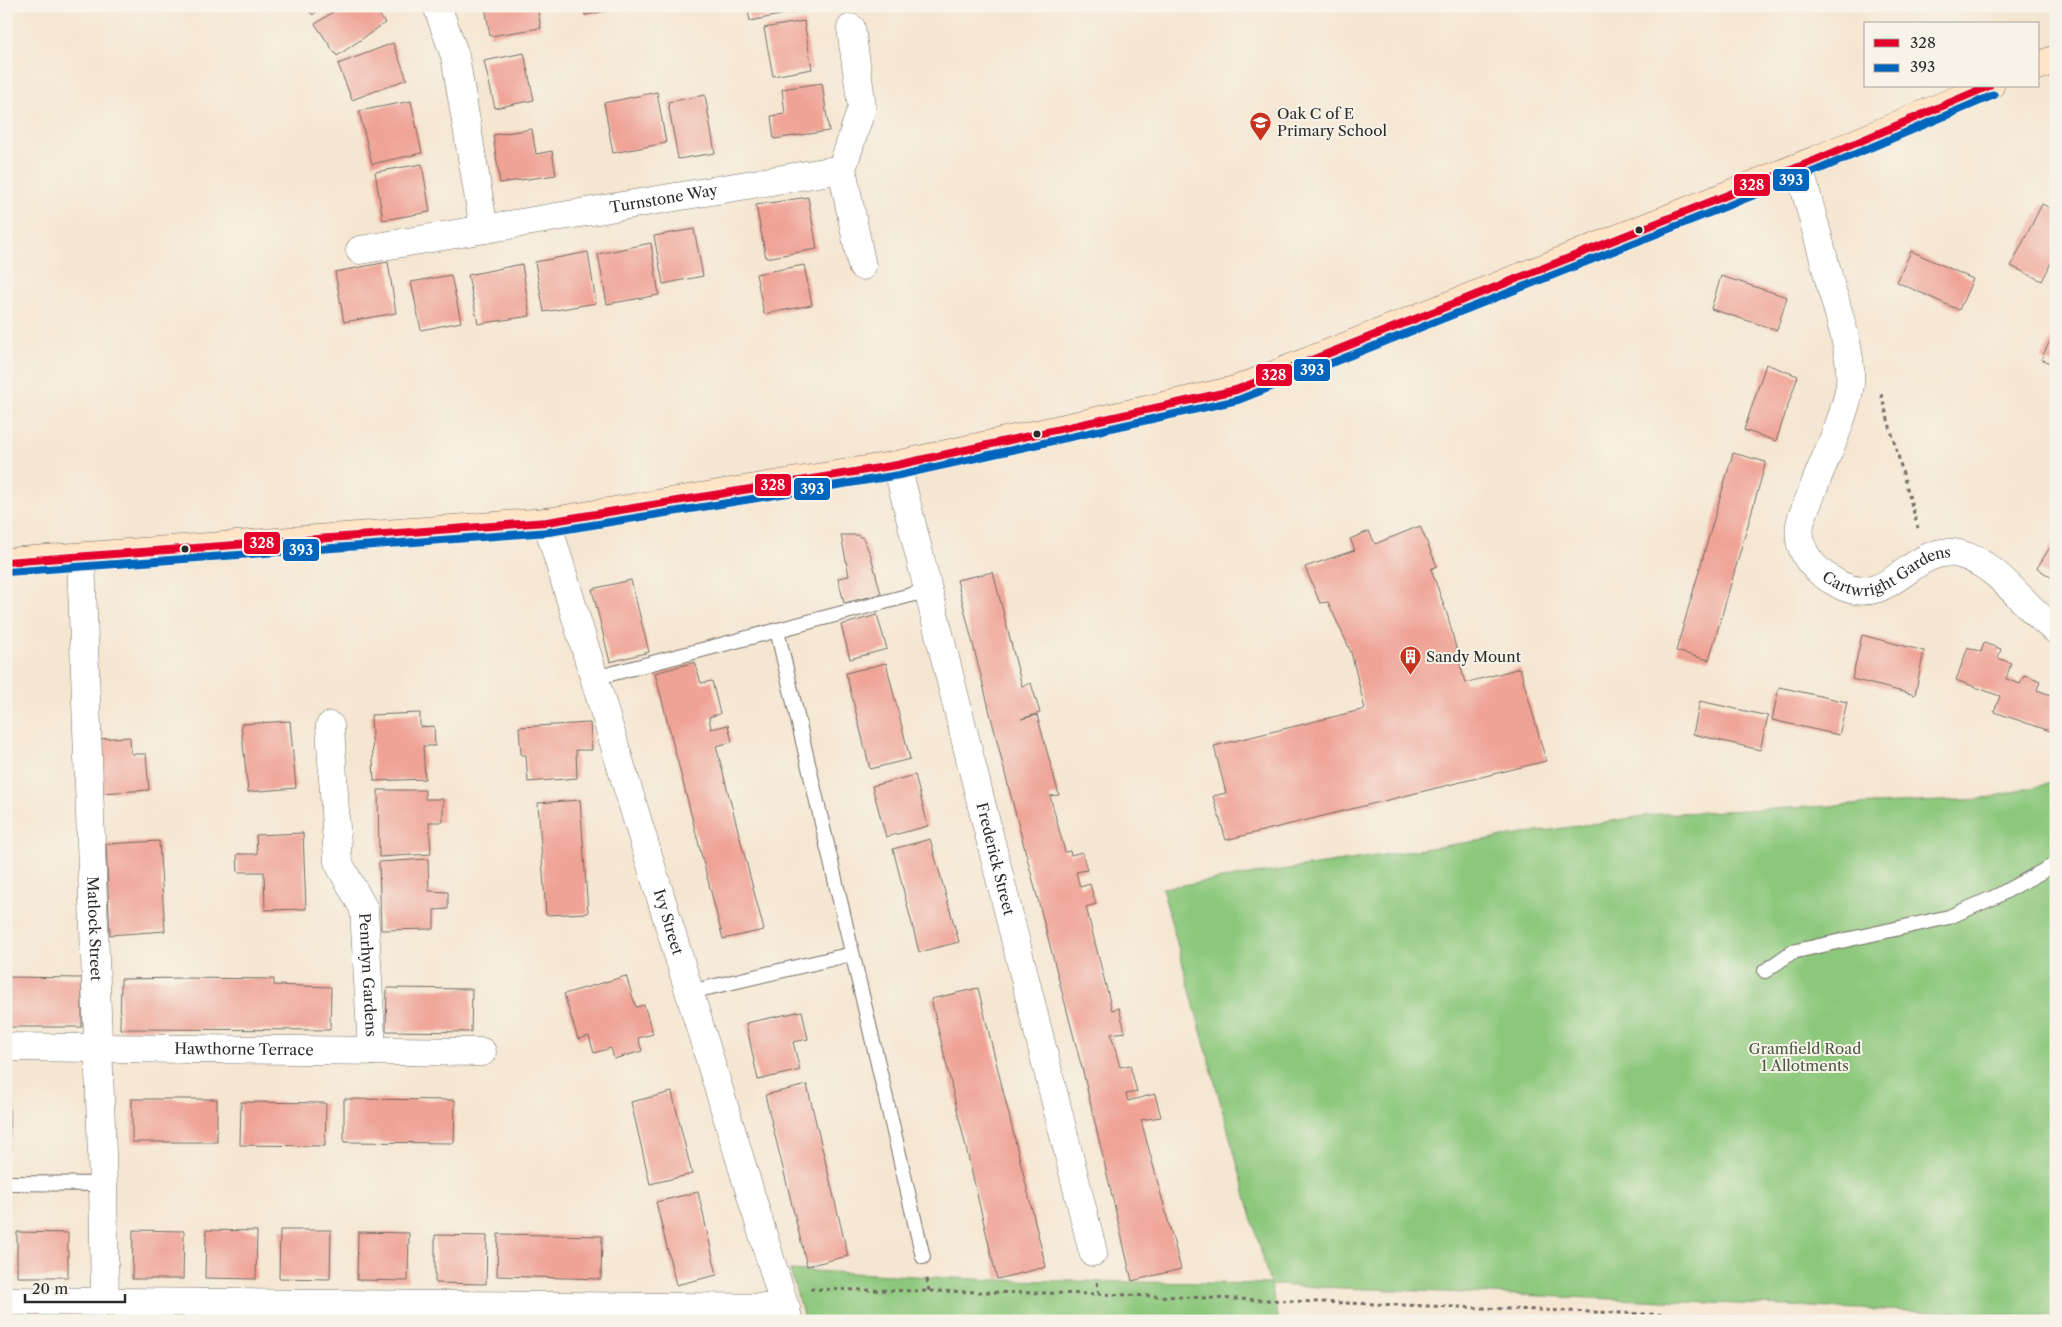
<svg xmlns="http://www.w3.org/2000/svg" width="2062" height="1327" viewBox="0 0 2062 1327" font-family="'Libre Caslon Text',serif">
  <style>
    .green { fill: #8cc87c; stroke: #5c7a54 }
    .building { fill: #efa395 }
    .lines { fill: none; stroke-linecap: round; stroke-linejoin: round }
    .lane-casing { stroke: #726c65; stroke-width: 16 }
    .street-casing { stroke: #726c65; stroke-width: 29 }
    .secondary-casing { stroke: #726c65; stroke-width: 29 }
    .path { stroke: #726c65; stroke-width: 3; stroke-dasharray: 4 4; stroke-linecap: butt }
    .lane { stroke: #fff; stroke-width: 14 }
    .street { stroke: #fff; stroke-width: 28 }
    .secondary { stroke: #ffe4c6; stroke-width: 28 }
    .bus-1-casing { stroke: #f7f3e8; stroke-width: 11 }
    .bus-2-casing { stroke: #f7f3e8; stroke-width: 11 }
    .bus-1 { stroke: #e4002b; stroke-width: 8 }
    .bus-2 { stroke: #0065bd; stroke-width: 8 }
    .bus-dot { fill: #2b2b2b; stroke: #f7f3e8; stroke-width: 2 }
    .labels { text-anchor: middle; stroke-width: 4; stroke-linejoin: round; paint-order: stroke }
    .poi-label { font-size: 15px; fill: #2b2b2b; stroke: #f7f3e8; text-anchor: start }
    .street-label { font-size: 15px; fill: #2b2b2b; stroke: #f7f3e8 }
    .park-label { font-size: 15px; fill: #485a43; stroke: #f7f3e8 }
    .line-badge { stroke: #f7f3e8; stroke-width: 2 }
    .badge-label { font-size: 14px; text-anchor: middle; font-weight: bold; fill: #fff }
  </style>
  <rect width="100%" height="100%" fill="#f7f3e8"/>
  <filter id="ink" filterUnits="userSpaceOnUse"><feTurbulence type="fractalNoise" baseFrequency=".02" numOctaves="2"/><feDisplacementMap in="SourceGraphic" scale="10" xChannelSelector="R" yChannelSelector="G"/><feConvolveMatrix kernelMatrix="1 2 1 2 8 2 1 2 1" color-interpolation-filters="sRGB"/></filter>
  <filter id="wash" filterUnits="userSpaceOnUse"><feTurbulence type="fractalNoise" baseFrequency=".0096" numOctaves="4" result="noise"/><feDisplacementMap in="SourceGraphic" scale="20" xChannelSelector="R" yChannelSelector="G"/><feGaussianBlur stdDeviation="1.12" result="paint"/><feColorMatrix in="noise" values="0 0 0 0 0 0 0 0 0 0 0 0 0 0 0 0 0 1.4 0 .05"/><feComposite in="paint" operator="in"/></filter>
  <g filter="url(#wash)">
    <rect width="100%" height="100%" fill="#f5e6d1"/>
    <path class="green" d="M 2056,782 L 2056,1317 L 1271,1285 L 1279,1321 L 805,1321 L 790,1270 L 995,1280 L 1270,1284 L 1162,888 L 1658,814 L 1983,799 Z"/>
    <g id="blocks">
      <g class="building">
        <path d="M 304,6 L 322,6 L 313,15 Z"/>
        <path d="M 342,6 L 374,6 L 385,23 L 337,56 L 315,24 Z"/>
        <path d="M 485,6 L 537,6 L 541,28 L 490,36 Z"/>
        <path d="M 583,6 L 629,6 L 629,7 L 585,15 Z"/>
        <path d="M 747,6 L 799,6 L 800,11 L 750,21 Z"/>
        <path d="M 804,21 L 812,69 L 773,76 L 764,28 Z"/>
        <path d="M 393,43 L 407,79 L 352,100 L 338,64 Z"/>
        <path d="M 524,53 L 534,100 L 495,108 L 484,61 Z"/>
        <path d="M 822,83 L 829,131 L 774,139 L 771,116 L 785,114 L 782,89 Z"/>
        <path d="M 657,92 L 666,143 L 613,153 L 604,103 Z"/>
        <path d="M 705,95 L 715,153 L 678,159 L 668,102 Z"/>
        <path d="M 411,101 L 422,153 L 372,164 L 359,111 Z"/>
        <path d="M 532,129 L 536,154 L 552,151 L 556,175 L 500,183 L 493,135 Z"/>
        <path d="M 422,164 L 430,212 L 383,220 L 375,172 Z"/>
        <path d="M 808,197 L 817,249 L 766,258 L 756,205 Z"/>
        <path d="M 2042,204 L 2056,211 L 2056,253 L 2042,281 L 2011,266 Z"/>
        <path d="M 694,229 L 703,276 L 663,284 L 654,236 Z"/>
        <path d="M 651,243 L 659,295 L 607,304 L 598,254 Z"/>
        <path d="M 1911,251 L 1973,279 L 1959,310 L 1897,282 Z"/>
        <path d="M 588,252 L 596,303 L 544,312 L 535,262 Z"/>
        <path d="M 388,262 L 396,313 L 344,322 L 335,272 Z"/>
        <path d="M 522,264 L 530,316 L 478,324 L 468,275 Z"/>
        <path d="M 804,265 L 812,305 L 764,314 L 756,274 Z"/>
        <path d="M 451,275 L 461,322 L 421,330 L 411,282 Z"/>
        <path d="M 1721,276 L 1787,297 L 1777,330 L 1711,309 Z"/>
        <path d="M 2056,329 L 2056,366 L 2041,359 Z"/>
        <path d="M 1766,364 L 1798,376 L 1776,441 L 1744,430 Z"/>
        <path d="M 1733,453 L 1766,462 L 1709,660 L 1676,651 Z"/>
        <path d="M 1420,526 L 1437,566 L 1431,569 L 1448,617 L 1465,683 L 1520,668 L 1546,761 L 1226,840 L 1213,796 L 1226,793 L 1214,746 L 1365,709 L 1351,652 L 1328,602 L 1320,603 L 1305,567 L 1355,550 L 1350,539 L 1369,531 L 1375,544 Z"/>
        <path d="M 841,535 L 857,535 L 863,538 L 871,556 L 881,594 L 844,603 L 838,578 L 849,576 Z"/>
        <path d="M 2056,538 L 2056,588 L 2052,586 L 2055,580 L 2037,568 Z"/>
        <path d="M 993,572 L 1022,686 L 1031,683 L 1040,713 L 1021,719 L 1037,715 L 1059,795 L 1050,796 L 1065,852 L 1070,851 L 1071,855 L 1082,852 L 1087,870 L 1076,872 L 1080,887 L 1090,884 L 1096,904 L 1086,907 L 1112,1010 L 1119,1008 L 1125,1032 L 1111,1034 L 1120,1067 L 1130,1065 L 1137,1092 L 1126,1094 L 1128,1101 L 1155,1094 L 1161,1117 L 1141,1120 L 1181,1269 L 1132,1281 L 1084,1076 L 1007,781 L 957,580 Z"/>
        <path d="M 631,580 L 649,652 L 610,662 L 592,589 Z"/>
        <path d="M 877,615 L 887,649 L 850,659 L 841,625 Z"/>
        <path d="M 1862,635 L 1924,651 L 1915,695 L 1852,679 Z"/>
        <path d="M 1984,643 L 2001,649 L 1998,658 L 2011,663 L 2006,679 L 2020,684 L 2024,675 L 2031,677 L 2040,681 L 2037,690 L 2056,697 L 2056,733 L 1994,712 L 2000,696 L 1956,680 L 1968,647 L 1981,652 Z"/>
        <path d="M 695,662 L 701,683 L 712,681 L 720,714 L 709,717 L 711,729 L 728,725 L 732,742 L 716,746 L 764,930 L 723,939 L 655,673 Z"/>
        <path d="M 886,663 L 910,759 L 870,769 L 846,673 Z"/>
        <path d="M 1779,687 L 1847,702 L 1839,735 L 1772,720 Z"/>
        <path d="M 1700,701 L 1768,716 L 1760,750 L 1693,734 Z"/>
        <path d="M 420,713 L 420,727 L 434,726 L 435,746 L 423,746 L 425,779 L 374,781 L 371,715 Z"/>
        <path d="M 290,721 L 296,788 L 248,792 L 241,724 Z"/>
        <path d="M 590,723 L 592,750 L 576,750 L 577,778 L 528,782 L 526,755 L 521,755 L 519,727 Z"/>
        <path d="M 130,737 L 131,754 L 146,754 L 149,790 L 101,793 L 97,739 Z"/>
        <path d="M 915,775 L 928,826 L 886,837 L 872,786 Z"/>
        <path d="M 378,790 L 425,790 L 425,799 L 443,799 L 443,822 L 429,822 L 431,854 L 379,857 Z"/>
        <path d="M 580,800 L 588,913 L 546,915 L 538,803 Z"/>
        <path d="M 303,833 L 306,909 L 265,910 L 264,872 L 238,872 L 237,854 L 257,854 L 256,835 Z"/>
        <path d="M 930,839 L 959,942 L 919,952 L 893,849 Z"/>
        <path d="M 159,841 L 165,931 L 110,935 L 106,844 Z"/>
        <path d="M 428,859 L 429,891 L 448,892 L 448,909 L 434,910 L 434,929 L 381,930 L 379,862 Z"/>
        <path d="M 626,976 L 636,1007 L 644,1005 L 653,1034 L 638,1038 L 642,1051 L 614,1059 L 611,1048 L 594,1053 L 589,1036 L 578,1039 L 564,994 Z"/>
        <path d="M 6,977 L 82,978 L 82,1027 L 6,1027 Z"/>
        <path d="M 183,978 L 274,979 L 274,985 L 331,987 L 330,1030 L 120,1029 L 121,979 Z"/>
        <path d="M 387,988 L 472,989 L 471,1032 L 386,1031 Z"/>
        <path d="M 978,988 L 1046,1267 L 997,1279 L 931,999 Z"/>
        <path d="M 802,1011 L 808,1039 L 793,1042 L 800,1070 L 758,1080 L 746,1023 Z"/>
        <path d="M 807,1085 L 848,1256 L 807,1266 L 765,1095 Z"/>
        <path d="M 672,1092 L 692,1174 L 650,1184 L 631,1102 Z"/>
        <rect x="132" y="1099" width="85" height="43"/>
        <path d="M 344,1099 L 455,1100 L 454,1143 L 344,1142 Z"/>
        <path d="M 6,1100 L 9,1100 L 10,1149 L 6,1149 Z"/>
        <path d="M 241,1102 L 326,1103 L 325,1146 L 240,1145 Z"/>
        <path d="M 698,1192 L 717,1275 L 676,1285 L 656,1202 Z"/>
        <path d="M 133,1230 L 184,1231 L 183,1279 L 132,1279 Z"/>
        <path d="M 206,1230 L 257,1231 L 256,1279 L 205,1278 Z"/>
        <path d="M 280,1230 L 331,1230 L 330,1279 L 279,1278 Z"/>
        <path d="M 17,1232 L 68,1233 L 68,1277 L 17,1277 Z"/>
        <path d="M 358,1232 L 409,1233 L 408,1281 L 357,1280 Z"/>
        <path d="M 498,1234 L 602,1236 L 601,1279 L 497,1276 Z"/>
        <path d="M 435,1235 L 487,1236 L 486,1284 L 435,1283 Z"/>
      </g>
    </g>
  </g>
  <g filter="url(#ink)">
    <use href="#blocks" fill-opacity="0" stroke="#726c65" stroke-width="1"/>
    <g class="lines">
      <defs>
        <g id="lane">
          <path d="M 777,630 L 923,1257"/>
          <path d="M 595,678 L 926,591"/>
          <path d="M 1765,971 L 1792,952 L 1949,917 L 1997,896 L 2056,864"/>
          <path d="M 690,992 L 852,954"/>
          <path d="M 6,1183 L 103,1184"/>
        </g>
        <g id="street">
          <path d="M 437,6 L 455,56 L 484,229"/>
          <path d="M 851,28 L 862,107 L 842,169 L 862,266"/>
          <path id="s1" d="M 1799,167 C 1810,207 1821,247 1831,287 C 1839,315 1855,362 1849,391 C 1841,428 1823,461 1810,497 C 1807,506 1801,516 1800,525 C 1796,555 1818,574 1842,586 C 1892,609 1913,542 1959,554 C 1999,564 2023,607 2056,630"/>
          <path id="s2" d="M 360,250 L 842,169"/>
          <path id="s3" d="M 897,465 L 1093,1252"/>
          <path id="s4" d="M 547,522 L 789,1321"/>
          <path id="s5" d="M 81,557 L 103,1184 L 105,1302"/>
          <path id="s6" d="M 330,726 L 338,862 L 364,909 L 372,1051"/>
          <path id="s7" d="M 6,1047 L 482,1052"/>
          <path d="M 6,1301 L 786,1308"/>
        </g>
        <g id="secondary">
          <path d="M 2038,66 L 2056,59"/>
          <path d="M 6,562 L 547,522 L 897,465 L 1236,390 L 1816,160 L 1990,86"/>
        </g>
      </defs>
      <use href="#lane" class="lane-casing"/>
      <use href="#street" class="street-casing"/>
      <use href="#secondary" class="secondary-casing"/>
      <g class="path">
        <path d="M 1881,394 L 1918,528"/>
        <path d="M 927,1279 L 929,1291"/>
        <path d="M 1097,1282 L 1099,1294"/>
        <path d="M 810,1289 L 1099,1294 L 1840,1321"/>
      </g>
      <use href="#lane" class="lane"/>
      <use href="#street" class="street"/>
      <use href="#secondary" class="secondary"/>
      <defs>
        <path id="bus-1" d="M 6,562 L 547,522 L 897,465 L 1236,390 L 1816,160 L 1989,86"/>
        <path id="bus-2" d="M 7,572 L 549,532 L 899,475 L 1238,400 L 1820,169 L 1994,95"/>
      </defs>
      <use href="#bus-1" class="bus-1-casing"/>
      <use href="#bus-2" class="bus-2-casing"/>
      <use href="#bus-1" class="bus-1"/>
      <use href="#bus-2" class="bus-2"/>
    </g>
  </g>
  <defs>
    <symbol id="school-pin" viewBox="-11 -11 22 30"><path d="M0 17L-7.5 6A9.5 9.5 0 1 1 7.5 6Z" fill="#c8321e" stroke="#f7f3e8"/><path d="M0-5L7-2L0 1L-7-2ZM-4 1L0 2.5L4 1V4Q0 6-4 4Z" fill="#fff"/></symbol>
    <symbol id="building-pin" viewBox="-11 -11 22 30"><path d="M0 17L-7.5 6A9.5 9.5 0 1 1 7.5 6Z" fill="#c8321e" stroke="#f7f3e8"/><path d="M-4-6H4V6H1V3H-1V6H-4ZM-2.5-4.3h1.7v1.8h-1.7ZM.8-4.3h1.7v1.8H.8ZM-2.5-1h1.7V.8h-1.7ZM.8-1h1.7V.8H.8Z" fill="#fff"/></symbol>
  </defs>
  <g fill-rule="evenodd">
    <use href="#school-pin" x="1248" y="110" width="25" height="34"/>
    <use href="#building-pin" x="1398" y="644" width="25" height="34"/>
  </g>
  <g class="bus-dot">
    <circle cx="1639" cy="230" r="4.5"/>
    <circle cx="1037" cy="434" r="4.5"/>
    <circle cx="185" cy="549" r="4.5"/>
  </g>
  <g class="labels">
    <g class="poi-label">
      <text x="1277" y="119">Oak C of E<tspan x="1277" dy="17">Primary School</tspan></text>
      <text x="1426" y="662">Sandy Mount</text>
    </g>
    <g class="street-label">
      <text dy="5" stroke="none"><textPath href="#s2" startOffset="308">Turnstone Way</textPath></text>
      <text dy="5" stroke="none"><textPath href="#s1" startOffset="502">Cartwright Gardens</textPath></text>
      <text dy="5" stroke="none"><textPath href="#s3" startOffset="406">Frederick Street</textPath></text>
      <text dy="5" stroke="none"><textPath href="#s4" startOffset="418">Ivy Street</textPath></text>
      <text dy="5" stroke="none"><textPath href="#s5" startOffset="372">Matlock Street</textPath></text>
      <text dy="5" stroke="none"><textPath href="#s6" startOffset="256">Penrhyn Gardens</textPath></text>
      <text dy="5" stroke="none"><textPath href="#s7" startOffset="238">Hawthorne Terrace</textPath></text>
    </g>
    <g class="park-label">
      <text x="1805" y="1054">Gramfield Road<tspan x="1805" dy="17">1 Allotments</tspan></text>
    </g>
  </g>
  <g class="line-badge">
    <rect x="1772" y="168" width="38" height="24" rx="5" fill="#0065bd"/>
    <rect x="1733" y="173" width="38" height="24" rx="5" fill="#e4002b"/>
    <rect x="1293" y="358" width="38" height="24" rx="5" fill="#0065bd"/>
    <rect x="1255" y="363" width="38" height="24" rx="5" fill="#e4002b"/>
    <rect x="754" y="473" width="38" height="24" rx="5" fill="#e4002b"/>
    <rect x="793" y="477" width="38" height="24" rx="5" fill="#0065bd"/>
    <rect x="243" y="531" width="38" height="24" rx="5" fill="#e4002b"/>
    <rect x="282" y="538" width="38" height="24" rx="5" fill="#0065bd"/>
  </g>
  <g class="badge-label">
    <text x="1791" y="185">393</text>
    <text x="1752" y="190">328</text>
    <text x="1312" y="375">393</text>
    <text x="1274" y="380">328</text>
    <text x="773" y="490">328</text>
    <text x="812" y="494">393</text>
    <text x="262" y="548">328</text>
    <text x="301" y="555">393</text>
  </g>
  <rect width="2062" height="1327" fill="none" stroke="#f7f3e8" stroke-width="25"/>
  <rect x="1864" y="22" width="175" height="65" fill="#f7f3e8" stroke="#a5a39c"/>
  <rect x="1874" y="39" width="25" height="8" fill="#e4002b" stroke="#a5a39c"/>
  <text x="1910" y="48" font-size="15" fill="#2b2b2b">328</text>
  <rect x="1874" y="64" width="25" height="8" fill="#0065bd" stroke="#a5a39c"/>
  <text x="1910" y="72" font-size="15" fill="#2b2b2b">393</text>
  <path d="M25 1294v8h100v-8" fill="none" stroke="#2b2b2b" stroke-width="2.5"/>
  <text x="32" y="1294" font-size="15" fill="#2b2b2b" stroke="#f7f3e8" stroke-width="4" paint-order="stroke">20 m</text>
</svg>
